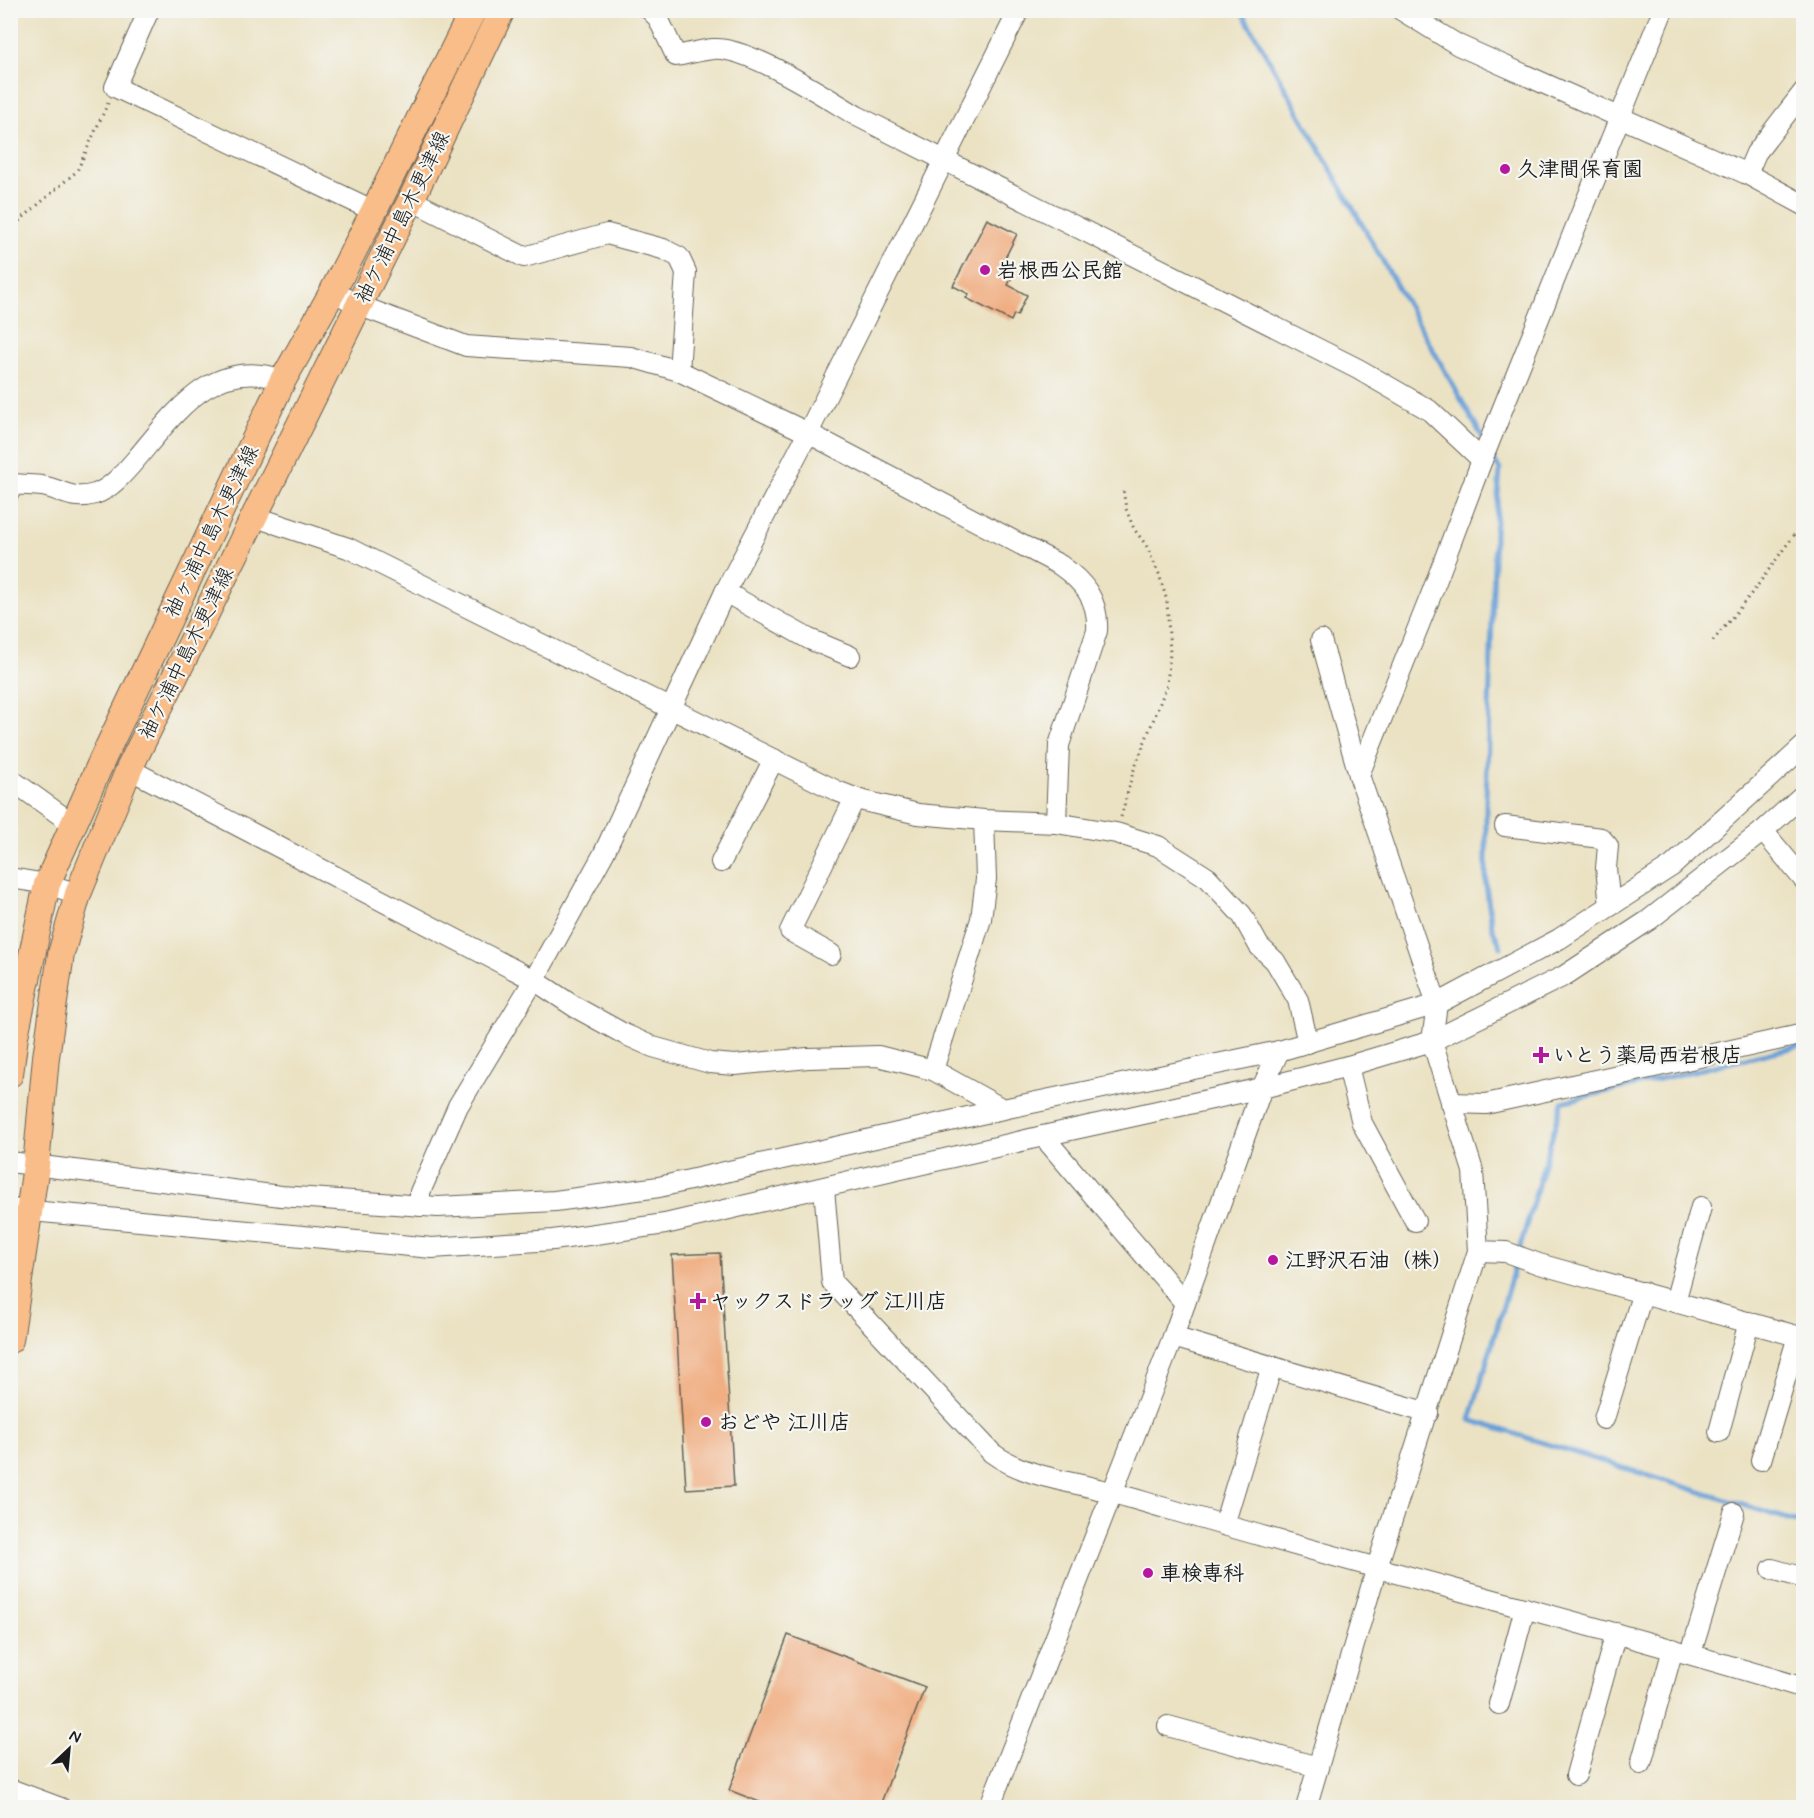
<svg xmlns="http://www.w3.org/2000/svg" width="1814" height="1818" viewBox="0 0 1814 1818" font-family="Mynerve,'Klee One',sans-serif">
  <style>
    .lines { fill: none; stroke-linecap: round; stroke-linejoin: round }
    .stream { stroke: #6aa0d7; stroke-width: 5 }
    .building { fill: #f0ae82 }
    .minor-casing { stroke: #646156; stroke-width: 22 }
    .major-casing { stroke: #646156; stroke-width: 28 }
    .path { stroke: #646156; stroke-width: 3; stroke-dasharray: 1.5 4.5; stroke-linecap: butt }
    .minor { stroke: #fff; stroke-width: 20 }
    .major { stroke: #f8bd89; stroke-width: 26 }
    .poi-dot { fill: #b5179e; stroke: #f6f6f2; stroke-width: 2 }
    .labels { text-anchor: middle; stroke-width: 4.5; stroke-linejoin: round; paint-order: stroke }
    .poi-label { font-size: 21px; font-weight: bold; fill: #1c1c1c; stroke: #f6f6f2; text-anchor: start }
    .street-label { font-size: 21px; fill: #1c1c1c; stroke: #f6f6f2 }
  </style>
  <rect width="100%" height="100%" fill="#f6f6f2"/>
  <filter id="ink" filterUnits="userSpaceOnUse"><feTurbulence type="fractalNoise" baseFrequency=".0167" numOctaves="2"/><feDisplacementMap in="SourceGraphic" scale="12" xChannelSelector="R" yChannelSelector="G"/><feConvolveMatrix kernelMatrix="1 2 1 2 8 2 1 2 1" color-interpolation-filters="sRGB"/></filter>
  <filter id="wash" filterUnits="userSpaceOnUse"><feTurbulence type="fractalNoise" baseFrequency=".008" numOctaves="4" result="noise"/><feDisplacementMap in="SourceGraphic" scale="24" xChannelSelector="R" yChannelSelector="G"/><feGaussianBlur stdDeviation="1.35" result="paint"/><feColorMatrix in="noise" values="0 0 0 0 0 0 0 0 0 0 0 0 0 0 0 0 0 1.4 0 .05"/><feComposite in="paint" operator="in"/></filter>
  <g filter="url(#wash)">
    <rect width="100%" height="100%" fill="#ebe2c3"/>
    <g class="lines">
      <g class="stream">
        <path d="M 1241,10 L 1484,440"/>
        <path d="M 1491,454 L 1500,470 L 1495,533 L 1486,798 L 1486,885 L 1492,927 L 1501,947"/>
        <path d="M 1804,1045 L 1562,1102 L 1470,1420 L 1804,1524"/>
      </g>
    </g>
    <g id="blocks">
      <g class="building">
        <path d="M 987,219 L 1017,234 L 1001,266 L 1014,273 L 1008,285 L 1027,295 L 1017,316 L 1014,314 L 1011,321 L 966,298 L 969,294 L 953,286 Z"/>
        <path d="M 720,1253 L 734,1486 L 686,1489 L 672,1255 Z"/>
        <path d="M 788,1635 L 925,1687 L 879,1808 L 775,1808 L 729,1790 Z"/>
      </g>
    </g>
  </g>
  <g filter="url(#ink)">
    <use href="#blocks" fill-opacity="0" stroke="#646156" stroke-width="1.5"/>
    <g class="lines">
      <defs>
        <g id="minor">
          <path d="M 149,10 L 115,87 L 374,211"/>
          <path d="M 650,10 L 658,18 L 676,56 C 688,54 701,50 713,49 C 748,46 825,97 857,116 L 1358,369 L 1429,410 L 1482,460"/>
          <path d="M 1401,10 L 1458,45 L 1747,174 L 1804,205"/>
          <path d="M 1747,174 L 1756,153 L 1804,91"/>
          <path d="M 411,200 L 524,257 L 607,234 L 663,249 L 679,257 L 686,272 L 679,371"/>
          <path d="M 333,291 L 358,305 L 466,346 L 631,357 L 679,371 L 808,433 L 1060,565 C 1084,582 1099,600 1097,631 L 1059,745 L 1056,823"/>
          <path d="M 10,491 L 14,484 C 23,485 33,485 42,486 C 64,490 70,501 95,494 C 111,489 126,471 137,458 C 176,412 213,356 283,380"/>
          <path d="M 253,516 L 348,548 L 837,791 L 860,800 L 918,814 L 984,820 L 1056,823 L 1116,833 L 1158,846 L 1208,878 L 1242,915 L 1259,946 L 1275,961 L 1298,1000 L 1308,1043"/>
          <path d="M 725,592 L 809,639 L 850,656"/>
          <path d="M 1321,640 L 1359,775"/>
          <path d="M 129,769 L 534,980 L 575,1007 L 624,1034 L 653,1047 L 710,1063 L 735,1065 L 808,1058 L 878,1056 L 933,1070 L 1003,1109"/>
          <path d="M 10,779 L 73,824"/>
          <path d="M 1505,826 L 1601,838 L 1608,846 L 1606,868 L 1610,906"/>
          <path d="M 1763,831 L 1804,880"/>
          <path d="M 721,862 L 774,759"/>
          <path d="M 10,878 L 47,884 L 78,894"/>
          <path d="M 831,954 L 790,931 L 855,798"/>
          <path d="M 1348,1066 L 1362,1123 L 1415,1221"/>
          <path d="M 933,1070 L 981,919 L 986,879 L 984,820"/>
          <path d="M 1451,1103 L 1486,1104 L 1804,1034"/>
          <path d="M 1043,1136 L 1185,1303"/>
          <path d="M 10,1162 L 281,1196 L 438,1207 L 555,1201 L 659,1187 L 1003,1109 L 1279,1051 L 1437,1004 L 1559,939 L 1672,866 L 1804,746"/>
          <path d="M 824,1188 L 832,1282 L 992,1453 C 1022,1475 1062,1480 1098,1489 C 1123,1495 1147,1503 1172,1510 C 1382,1572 1594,1624 1804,1688"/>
          <path d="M 420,1206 L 420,1192 L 458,1106 L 534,980 L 604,853 L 725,592 L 808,433 L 1019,10"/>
          <path d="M 10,1209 L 432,1248 L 553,1240 L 665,1224 L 1043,1136 L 1262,1088 L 1348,1066 L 1432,1041 L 1564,976 L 1649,920 L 1763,831 L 1804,794"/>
          <path d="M 1478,1251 L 1506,1252 L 1539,1264 L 1804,1338"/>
          <path d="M 1675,1302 L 1701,1207"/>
          <path d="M 1173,1337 L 1428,1413"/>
          <path d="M 1604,1419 L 1643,1292"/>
          <path d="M 1719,1432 L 1749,1322"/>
          <path d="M 1761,1460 L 1798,1336"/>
          <path d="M 1224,1525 L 1272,1366"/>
          <path d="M 1772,1569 L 1804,1578"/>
          <path d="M 1691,1653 L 1734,1513"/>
          <path d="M 1499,1704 L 1525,1608"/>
          <path d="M 1168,1726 L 1318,1767"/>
          <path d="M 1641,1764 L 1673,1649"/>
          <path d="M 1576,1775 L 1616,1633"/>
          <path d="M 10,1789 L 61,1808"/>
          <path d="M 989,1808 L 1173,1337 L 1262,1088 L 1279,1051"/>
          <path d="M 1306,1808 L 1377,1567 L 1478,1251 L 1473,1171 L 1432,1041 L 1437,1004 L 1359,775 L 1431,595 L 1482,460 L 1663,10"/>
        </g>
        <g id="major">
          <path d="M 10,1074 L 15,1036 L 47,884 L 103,758 L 283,380 L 333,291 L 374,211 L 473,10"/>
          <path d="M 10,1340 L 36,1166 L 46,1057 L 61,954 L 78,894 L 129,769 L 411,200 L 502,10"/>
        </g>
      </defs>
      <use href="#minor" class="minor-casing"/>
      <use href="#major" class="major-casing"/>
      <g class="path">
        <path d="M 10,229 L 77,171 L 108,103"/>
        <path d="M 1713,641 L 1755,589 L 1804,521"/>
        <path d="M 1121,817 L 1133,772 L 1167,685 L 1170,653 L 1167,601 L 1159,574 L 1146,545 L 1134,529 L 1126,509 L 1123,489"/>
      </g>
      <use href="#minor" class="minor"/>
      <use href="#major" class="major"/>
    </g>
  </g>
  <g class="poi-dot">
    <circle cx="1505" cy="169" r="6"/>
    <circle cx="985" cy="270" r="6"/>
    <path d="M1538 1046h6v6h6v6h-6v6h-6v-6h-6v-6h6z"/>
    <circle cx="1273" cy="1260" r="6"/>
    <path d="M695 1292h6v6h6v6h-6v6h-6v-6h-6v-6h6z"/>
    <circle cx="706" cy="1422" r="6"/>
    <circle cx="1148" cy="1573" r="6"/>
  </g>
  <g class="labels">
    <g class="poi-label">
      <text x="1517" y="176">久津間保育園</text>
      <text x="997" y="277">岩根西公民館</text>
      <text x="1553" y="1062">いとう薬局西岩根店</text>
      <text x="1285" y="1267">江野沢石油（株）</text>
      <text x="710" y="1308">ヤックスドラッグ 江川店</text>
      <text x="718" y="1429">おどや 江川店</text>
      <text x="1160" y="1580">車検専科</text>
    </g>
    <g class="street-label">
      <text transform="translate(402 217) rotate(-64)" y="7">袖ケ浦中島木更津線</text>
      <text transform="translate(211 531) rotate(-64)" y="7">袖ヶ浦中島木更津線</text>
      <text transform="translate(186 653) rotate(-64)" y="7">袖ケ浦中島木更津線</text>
    </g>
  </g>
  <rect width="1814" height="1818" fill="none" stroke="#f6f6f2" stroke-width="36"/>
  <g transform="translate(69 1749) rotate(26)" stroke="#f6f6f2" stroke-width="4.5" paint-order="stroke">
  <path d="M0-4.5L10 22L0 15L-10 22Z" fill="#1c1c1c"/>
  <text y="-9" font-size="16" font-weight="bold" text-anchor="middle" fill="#1c1c1c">N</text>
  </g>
</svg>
